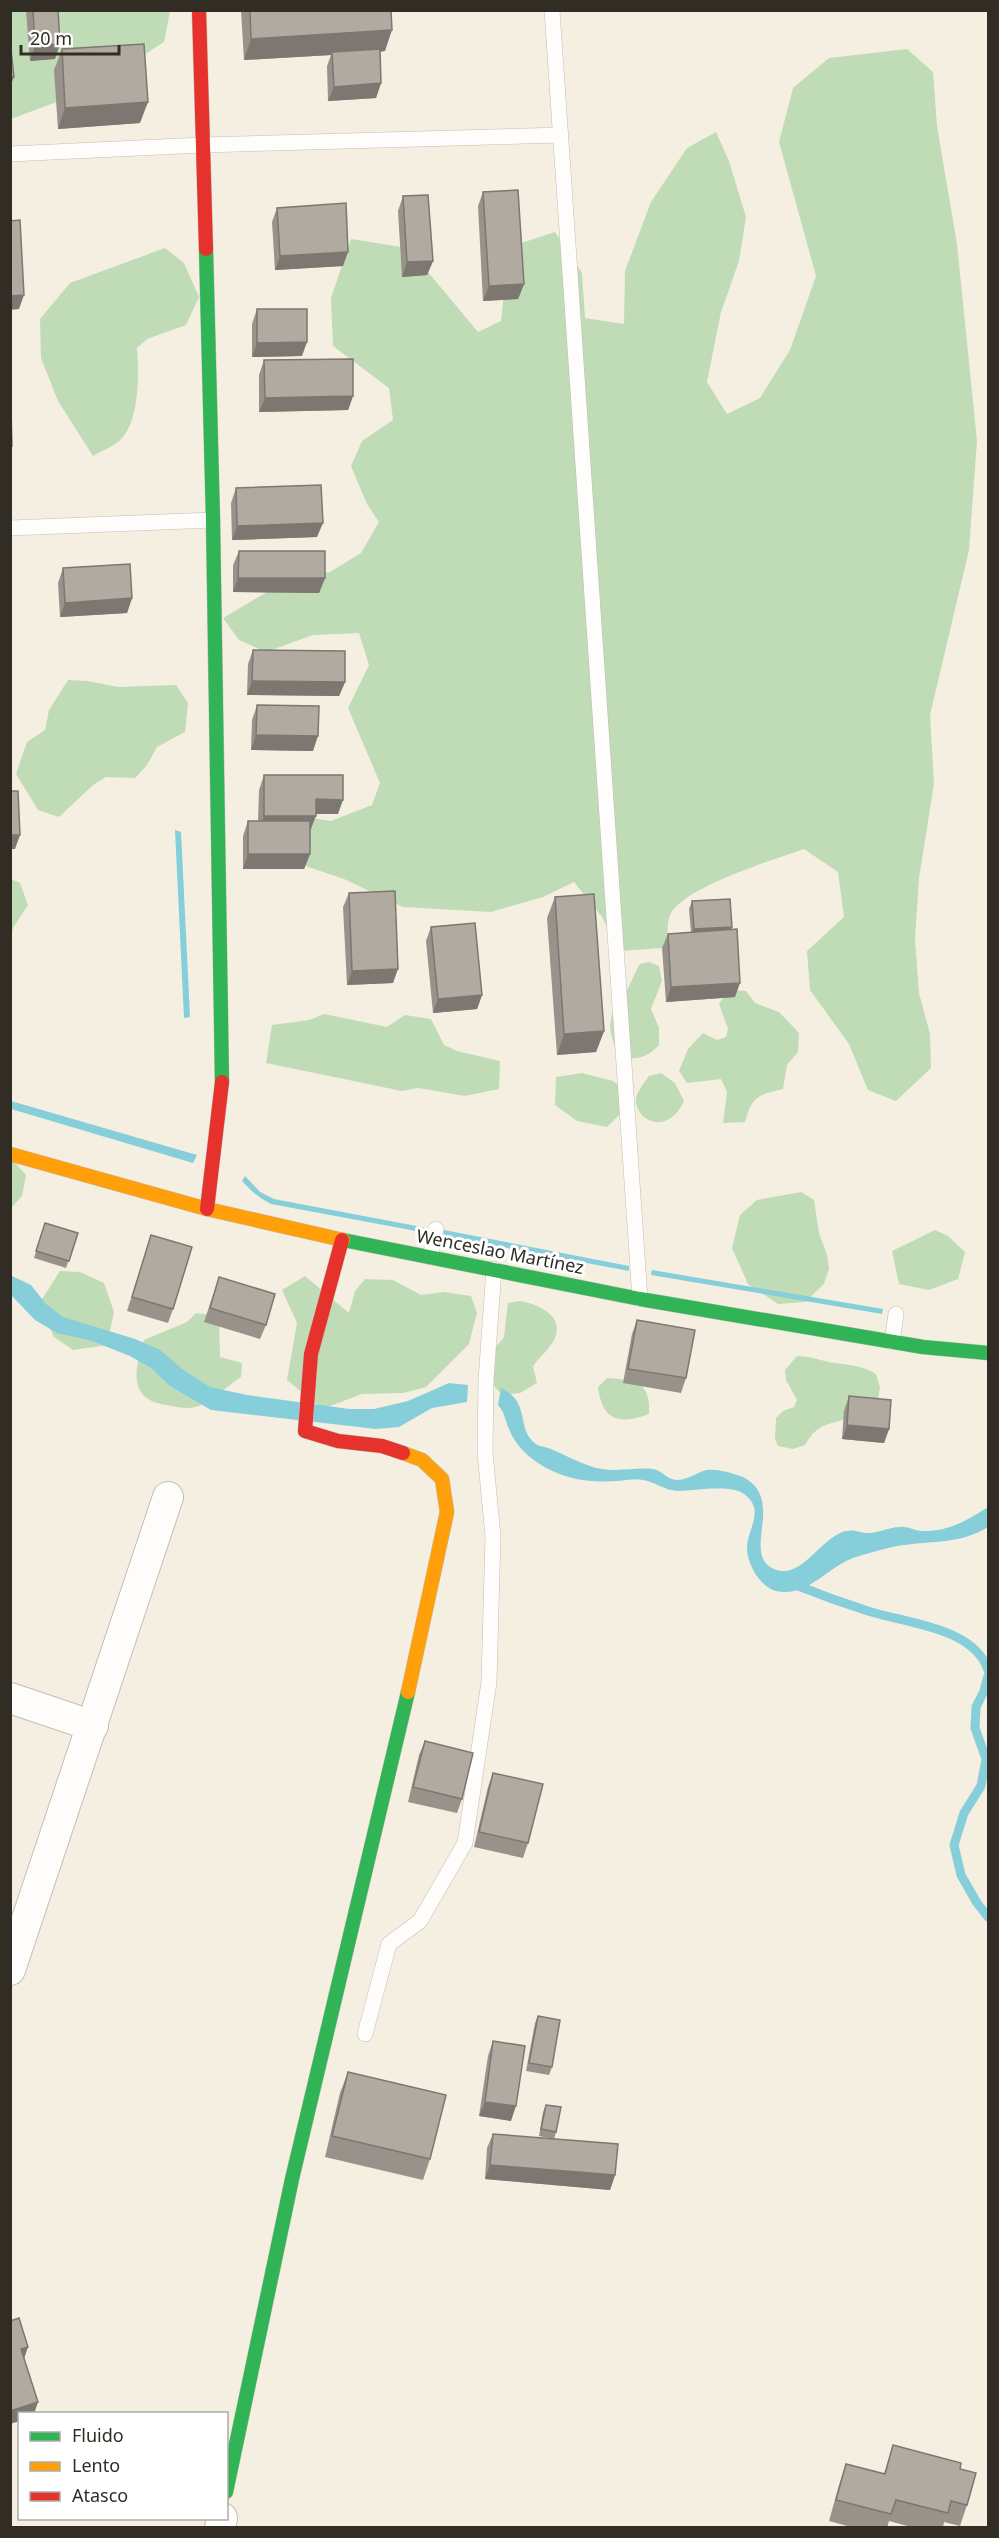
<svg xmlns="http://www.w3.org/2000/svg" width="999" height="2538" viewBox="0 0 999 2538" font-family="'Noto Sans',sans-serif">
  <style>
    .forest { fill: #bfdcb6 }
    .water { fill: #86ceda }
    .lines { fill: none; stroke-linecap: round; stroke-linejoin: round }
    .stream { stroke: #86ceda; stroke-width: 9 }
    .lane-casing { stroke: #c3beb4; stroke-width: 16 }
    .street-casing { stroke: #c3beb4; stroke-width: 32 }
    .fast-casing { stroke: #c3beb4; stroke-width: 15 }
    .slow-casing { stroke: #c3beb4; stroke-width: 15 }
    .jam-casing { stroke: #c3beb4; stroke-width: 15 }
    .lane { stroke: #fefdfb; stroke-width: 15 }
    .street { stroke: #fefdfb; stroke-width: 30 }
    .fast { stroke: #30b455; stroke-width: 14 }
    .slow { stroke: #ff9f0a; stroke-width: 14 }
    .jam { stroke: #e5322d; stroke-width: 14 }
    .wall { fill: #98928a }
    .shaded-wall { fill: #7c7771 }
    .building { fill: #b1aaa1; stroke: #7c7771; stroke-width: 1.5 }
    .labels { text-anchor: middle; stroke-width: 6; stroke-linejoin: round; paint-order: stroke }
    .street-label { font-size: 18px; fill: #312d24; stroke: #fff }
  </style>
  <rect width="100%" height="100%" fill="#f5efe2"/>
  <g class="forest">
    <path d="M 11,11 L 170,11 L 164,42 L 89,90 L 11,119 Z"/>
    <path d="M 907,49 L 933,72 L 937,126 L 957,244 L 977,441 L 969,550 L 930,715 L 934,784 L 919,878 L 915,939 L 919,993 L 930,1034 L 931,1068 L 896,1101 L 868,1090 L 849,1044 L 810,990 L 807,951 L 844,917 L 838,872 L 804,849 C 773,860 687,886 671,913 C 665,923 671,938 663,948 L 619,951 L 602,917 L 574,882 L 543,897 L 491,912 L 403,907 L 344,879 L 276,856 L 293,815 L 331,821 L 372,805 L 380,783 L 348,708 L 369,665 L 359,633 L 313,635 L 266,652 L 239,640 L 223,618 L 289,579 L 330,572 L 361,553 L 379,522 L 367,504 L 351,466 L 362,441 L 393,420 L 389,388 L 333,346 L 331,298 L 351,239 L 408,248 L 478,332 L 501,321 L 509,247 L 555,232 L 582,273 L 585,318 L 624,324 L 625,271 L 651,202 L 687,148 L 716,132 L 729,161 L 746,217 L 739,261 L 721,312 L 707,382 L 727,414 L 760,398 L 790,350 L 816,276 L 779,142 L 793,88 L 829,58 Z"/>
    <path d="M 165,248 L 184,263 L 199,297 L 186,325 L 147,339 L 137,348 C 139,373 140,425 118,442 C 110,448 101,451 93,456 L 58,401 L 41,358 L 40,319 L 70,283 Z"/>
    <path d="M 68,680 L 88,681 L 118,687 L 176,685 L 188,703 L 185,732 L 157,747 L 147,765 L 135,778 L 106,777 L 93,785 L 59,817 L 38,810 L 16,774 L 27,742 L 45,730 L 49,710 Z"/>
    <path d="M 11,879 L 20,883 L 28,905 L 14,926 L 11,936 Z"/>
    <path d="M 649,962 L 659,966 L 662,981 L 651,1009 L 659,1028 L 659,1045 C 646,1058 638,1060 621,1057 C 605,1029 607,1018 625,993 C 631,985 634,973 640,964 Z"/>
    <path d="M 729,990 L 746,991 L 755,1003 L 779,1012 L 799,1033 L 798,1052 L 787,1065 L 783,1089 C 758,1095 752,1096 745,1122 L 723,1123 L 727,1092 L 721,1079 L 687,1083 L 679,1071 L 688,1049 L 703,1033 L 717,1040 L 726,1037 L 728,1029 L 719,1004 Z"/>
    <path d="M 324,1014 L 387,1027 L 405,1015 L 431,1019 L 444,1045 L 457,1051 L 500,1061 L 499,1089 L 465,1096 L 418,1088 L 402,1091 L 266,1063 L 272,1025 L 309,1020 Z"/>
    <path d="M 582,1073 L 613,1081 L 625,1090 L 628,1106 L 607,1127 L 577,1121 L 555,1105 L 556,1077 Z"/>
    <path d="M 661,1073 L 675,1083 L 684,1101 C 677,1117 661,1130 644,1117 C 640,1114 636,1107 636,1101 C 636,1092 644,1083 649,1076 Z"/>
    <path d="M 10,1157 L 26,1175 L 22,1196 L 11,1208 Z"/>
    <path d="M 801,1192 L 814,1200 L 819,1233 L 827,1255 L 829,1269 L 824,1284 L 805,1302 L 778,1304 L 748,1284 L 732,1248 L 740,1215 L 757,1200 Z"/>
    <path d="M 935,1230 L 948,1236 L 965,1252 L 958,1279 L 929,1290 L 899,1284 L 892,1251 Z"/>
    <path d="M 60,1271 L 80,1272 L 104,1283 L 114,1312 L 107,1345 L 73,1350 L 54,1337 L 39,1304 Z"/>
    <path d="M 305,1276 L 349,1313 L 355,1291 L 365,1279 L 393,1280 L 421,1295 L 444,1292 L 471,1296 L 477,1313 L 469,1344 L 426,1387 L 403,1393 L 362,1394 L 322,1409 L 287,1380 L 297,1323 L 282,1290 Z"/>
    <path d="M 520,1301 C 538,1304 566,1316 554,1340 C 549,1349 539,1358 533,1366 L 537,1383 L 520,1393 L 502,1395 L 492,1384 L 491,1353 L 504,1337 L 508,1303 Z"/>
    <path d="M 196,1313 L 219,1316 L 220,1357 L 242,1363 L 241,1377 C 229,1385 211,1401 199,1406 C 189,1410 176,1407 166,1405 C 127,1399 135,1368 144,1340 L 187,1322 Z"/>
    <path d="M 797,1356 C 811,1356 821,1361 835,1363 C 850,1365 863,1366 876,1374 L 880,1388 L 877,1405 C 869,1409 860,1413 851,1417 C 829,1426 819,1421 805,1445 L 793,1449 L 778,1446 L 775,1438 L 776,1418 L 783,1411 L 794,1407 L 797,1400 L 786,1380 L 785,1370 Z"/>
    <path d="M 607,1378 C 635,1380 651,1381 649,1414 C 620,1425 602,1421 598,1387 Z"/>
  </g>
  <g class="water">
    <path d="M 175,830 L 181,832 L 190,1017 L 184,1018 Z"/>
    <path d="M 11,1101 L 197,1155 L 193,1163 L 11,1109 Z"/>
    <path d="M 245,1176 L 260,1192 L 274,1199 L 427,1228 L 427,1233 L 271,1204 C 259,1198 251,1191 242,1181 Z"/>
    <path d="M 444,1230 L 629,1266 L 629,1271 L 443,1236 Z"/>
    <path d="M 652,1270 L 883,1309 L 882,1314 L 651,1275 Z"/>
    <path d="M 10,1275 L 31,1285 L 46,1304 L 63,1317 L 135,1339 L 160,1350 L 182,1369 L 210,1387 L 247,1395 L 349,1409 L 374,1409 L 408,1401 L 449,1383 L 468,1385 L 467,1402 L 432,1408 L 399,1427 L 376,1429 L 211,1410 L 170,1386 L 151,1368 L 130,1356 L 92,1341 L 57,1333 L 35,1320 L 11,1295 Z"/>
    <path d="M 501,1388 C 532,1403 515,1429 536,1444 C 540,1447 548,1447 553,1450 C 565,1455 578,1462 590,1466 C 611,1474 632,1467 653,1469 C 663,1471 667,1480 677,1480 C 686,1480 695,1474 703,1471 C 713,1467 733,1473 743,1477 C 787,1500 740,1554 774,1569 C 802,1581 820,1537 846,1531 C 855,1529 860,1533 869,1533 C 879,1533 889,1527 900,1527 C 908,1526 914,1531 922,1531 C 948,1532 968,1520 988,1507 L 988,1527 C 958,1546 925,1540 892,1547 C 879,1550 865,1554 853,1558 C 827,1568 806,1598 776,1591 C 760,1587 747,1564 747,1548 C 747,1529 766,1510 744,1494 C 730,1484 695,1491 677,1491 C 664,1490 655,1482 643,1480 C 635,1478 624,1481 616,1481 C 588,1483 562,1479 538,1463 C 526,1455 514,1443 509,1429 C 505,1420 505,1413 498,1405 Z"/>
  </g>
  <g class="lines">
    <g class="stream">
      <path d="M 793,1584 C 818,1594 843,1603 868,1611 C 905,1623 974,1627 988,1670"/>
      <path d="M 988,1676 L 984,1691 L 976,1707 L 975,1728 L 986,1759 L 981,1786 L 964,1813 L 954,1845 L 961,1875 L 977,1903 L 988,1917"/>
    </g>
    <defs>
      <g id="lane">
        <path d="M 552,10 L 640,1299"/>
        <path d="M 10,154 L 202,145 L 561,135"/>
        <path d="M 10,528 L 213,520"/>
        <path d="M 430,1257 L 436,1229"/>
        <path d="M 892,1342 L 896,1314"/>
        <path d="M 365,2034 L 389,1944 L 420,1921 L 465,1843 L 489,1682 L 493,1536 L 485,1453 L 486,1380 L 494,1269"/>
      </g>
      <g id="street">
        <path d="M 10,1698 L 93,1726"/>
        <path d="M 10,1970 L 168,1497"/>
        <path d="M 220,2528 L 222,2518"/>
      </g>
      <g id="fast">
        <path d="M 206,249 L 213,520 L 222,1082"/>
        <path d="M 343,1240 L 640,1299 L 923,1347 L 988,1353"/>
        <path d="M 226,2492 L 292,2179 L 408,1692"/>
      </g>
      <g id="slow">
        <path d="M 10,1154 L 207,1209 L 343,1240"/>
        <path d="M 403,1453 L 422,1460 L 442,1479 L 447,1512 L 408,1692"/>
      </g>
      <g id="jam">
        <path d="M 199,10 L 206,249"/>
        <path d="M 207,1209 L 222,1082"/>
        <path d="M 342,1240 L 311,1354 L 305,1431 L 338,1441 L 382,1446 L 403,1453"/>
      </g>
    </defs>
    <use href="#lane" class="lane-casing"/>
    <use href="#street" class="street-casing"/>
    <use href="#fast" class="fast-casing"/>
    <use href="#slow" class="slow-casing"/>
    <use href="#jam" class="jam-casing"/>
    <use href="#lane" class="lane"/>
    <use href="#street" class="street"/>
    <use href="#fast" class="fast"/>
    <use href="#slow" class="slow"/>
    <use href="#jam" class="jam"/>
  </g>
  <g class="wall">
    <path d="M 26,10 L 58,10 L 55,59 L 30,61 Z"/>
    <path d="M 241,10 L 391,10 L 385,51 L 380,52 L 381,83 L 376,98 L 328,101 L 327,66 L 331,55 L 244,60 Z"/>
    <path d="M 62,49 L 140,123 L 58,129 L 54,70 Z"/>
    <path d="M 483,192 L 524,284 L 518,299 L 483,301 L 478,206 Z"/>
    <path d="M 403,196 L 433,261 L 427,275 L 402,277 L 398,211 Z"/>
    <path d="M 277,208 L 343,266 L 275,270 L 272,222 Z"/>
    <path d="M 257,309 L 302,356 L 252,357 L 252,324 Z"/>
    <path d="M 264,360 L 353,396 L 348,410 L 259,412 L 259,375 Z"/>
    <path d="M 236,488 L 317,537 L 232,540 L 231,503 Z"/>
    <path d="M 239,551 L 325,578 L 319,593 L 233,592 L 233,565 Z"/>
    <path d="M 63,568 L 132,598 L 127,613 L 60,617 L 58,583 Z"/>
    <path d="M 253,650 L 345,682 L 339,696 L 247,695 L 248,664 Z"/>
    <path d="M 257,705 L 313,751 L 251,750 L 252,720 Z"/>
    <path d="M 264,775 L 338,814 L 316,814 L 310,831 L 310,854 L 304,869 L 243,869 L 243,836 L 248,821 L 258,821 L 259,790 Z"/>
    <path d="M 349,893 L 393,983 L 347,985 L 343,907 Z"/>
    <path d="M 555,897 L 604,1031 L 596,1052 L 557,1055 L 547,918 Z"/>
    <path d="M 692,901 L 732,927 L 731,929 L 735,997 L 666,1002 L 662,948 L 668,934 L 691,932 L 689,909 Z"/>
    <path d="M 431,927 L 482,995 L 477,1009 L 433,1013 L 426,941 Z"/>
    <path d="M 45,1223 L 78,1233 L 66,1268 L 34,1258 Z"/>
    <path d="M 151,1235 L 173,1309 L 168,1323 L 127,1311 Z"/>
    <path d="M 219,1277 L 266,1325 L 260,1339 L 204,1322 Z"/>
    <path d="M 637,1320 L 686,1378 L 681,1393 L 623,1383 L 632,1334 Z"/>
    <path d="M 849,1396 L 889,1429 L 884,1443 L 842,1439 L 844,1411 Z"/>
    <path d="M 425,1741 L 462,1799 L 457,1813 L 408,1802 L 419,1755 Z"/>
    <path d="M 493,1773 L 528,1843 L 523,1858 L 474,1847 L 488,1787 Z"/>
    <path d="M 538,2016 L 552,2067 L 549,2075 L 526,2071 L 535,2023 Z"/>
    <path d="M 493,2041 L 511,2121 L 479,2116 L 488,2056 Z"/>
    <path d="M 348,2072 L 430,2159 L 423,2180 L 325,2157 L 340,2093 Z"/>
    <path d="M 546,2105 L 556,2132 L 554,2139 L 615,2175 L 610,2190 L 485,2179 L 487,2148 L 493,2134 L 553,2139 L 539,2136 L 543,2112 Z"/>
    <path d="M 893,2445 L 960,2469 L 967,2505 L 960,2526 L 944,2522 L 943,2528 L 915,2528 L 889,2521 L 887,2528 L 855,2528 L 829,2521 L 839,2485 L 846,2464 L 884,2474 Z"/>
  </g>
  <g class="shaded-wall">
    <path d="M 392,30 L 385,51 L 332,54 L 332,52 L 331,55 L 244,60 L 251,39 Z"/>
    <path d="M 60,44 L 55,59 L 30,61 L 35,46 Z"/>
    <path d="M 10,77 L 14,77 L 10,87 Z"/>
    <path d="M 381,83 L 376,98 L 328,101 L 334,87 Z"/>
    <path d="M 148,102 L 140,123 L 58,129 L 65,108 Z"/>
    <path d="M 348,252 L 343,266 L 275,270 L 280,256 Z"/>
    <path d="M 433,261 L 427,275 L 402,277 L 407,262 Z"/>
    <path d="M 524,284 L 518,299 L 483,301 L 489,286 Z"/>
    <path d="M 24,295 L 19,309 L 10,310 L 10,296 Z"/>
    <path d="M 307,342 L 302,356 L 252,357 L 257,343 Z"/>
    <path d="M 353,396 L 348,410 L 259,412 L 265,398 Z"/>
    <path d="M 323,523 L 317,537 L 232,540 L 237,526 Z"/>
    <path d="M 238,578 L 325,578 L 319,593 L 233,592 Z"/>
    <path d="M 132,598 L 127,613 L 60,617 L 65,603 Z"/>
    <path d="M 252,681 L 345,682 L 339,696 L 247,695 Z"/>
    <path d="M 256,735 L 318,736 L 313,751 L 251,750 Z"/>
    <path d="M 316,799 L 343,800 L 338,814 L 310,814 Z"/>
    <path d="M 264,816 L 316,816 L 310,831 L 258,831 Z"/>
    <path d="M 10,835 L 20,835 L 15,849 L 10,849 Z"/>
    <path d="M 248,854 L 310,854 L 304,869 L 243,869 Z"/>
    <path d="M 732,927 L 729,934 L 691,936 L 694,929 Z"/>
    <path d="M 398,969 L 393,983 L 347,985 L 352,971 Z"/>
    <path d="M 740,983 L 735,997 L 666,1002 L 671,987 Z"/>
    <path d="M 482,995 L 477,1009 L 433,1013 L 438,999 Z"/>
    <path d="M 604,1031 L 596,1052 L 557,1055 L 564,1034 Z"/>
    <path d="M 847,1425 L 889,1429 L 884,1443 L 842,1439 Z"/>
    <path d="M 485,2102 L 516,2106 L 511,2121 L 479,2116 Z"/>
    <path d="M 490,2165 L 615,2175 L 610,2190 L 485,2179 Z"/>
    <path d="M 28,2347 L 23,2362 L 21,2349 Z"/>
    <path d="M 38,2402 L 34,2414 L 20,2414 L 20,2421 L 10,2424 L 10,2411 Z"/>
  </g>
  <g class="building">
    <path d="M 33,10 L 58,10 L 60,44 L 35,46 Z"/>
    <path d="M 250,10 L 391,10 L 392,30 L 251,39 Z"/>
    <path d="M 10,41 L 14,77 L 10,77 Z"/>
    <path d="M 144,44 L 148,102 L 65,108 L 62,49 Z"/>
    <path d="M 380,49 L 381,83 L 334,87 L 332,52 Z"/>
    <path d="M 518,190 L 524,284 L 489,286 L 483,192 Z"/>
    <path d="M 428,195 L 433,261 L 407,262 L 403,196 Z"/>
    <path d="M 346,203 L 348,252 L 280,256 L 277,208 Z"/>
    <path d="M 20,220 L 24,295 L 10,296 L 10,221 Z"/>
    <path d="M 257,309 L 307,309 L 307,342 L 257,343 Z"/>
    <path d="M 353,359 L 353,396 L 265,398 L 264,360 Z"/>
    <path d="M 10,373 L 12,446 L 10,446 Z"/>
    <path d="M 321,485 L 323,523 L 237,526 L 236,488 Z"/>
    <path d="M 239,551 L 325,551 L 325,578 L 238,578 Z"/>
    <path d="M 130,564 L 132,598 L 65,603 L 63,568 Z"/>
    <path d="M 253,650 L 345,651 L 345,682 L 252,681 Z"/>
    <path d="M 257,705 L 319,706 L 318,736 L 256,735 Z"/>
    <path d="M 264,775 L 343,775 L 343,800 L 316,799 L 316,816 L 264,816 Z"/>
    <path d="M 10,791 L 18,791 L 20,835 L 10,835 Z"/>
    <rect x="248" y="821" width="62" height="33"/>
    <path d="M 395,891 L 398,969 L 352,971 L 349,893 Z"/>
    <path d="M 594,894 L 604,1031 L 564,1034 L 555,897 Z"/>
    <path d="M 730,899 L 732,927 L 694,929 L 692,901 Z"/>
    <path d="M 475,923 L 482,995 L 438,999 L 431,927 Z"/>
    <path d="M 737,929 L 740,983 L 671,987 L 668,934 Z"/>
    <path d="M 45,1223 L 78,1233 L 69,1261 L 36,1251 Z"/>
    <path d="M 151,1235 L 192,1247 L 173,1309 L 132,1297 Z"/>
    <path d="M 219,1277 L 275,1294 L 266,1325 L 210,1308 Z"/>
    <path d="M 637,1320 L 695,1330 L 686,1378 L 628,1369 Z"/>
    <path d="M 849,1396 L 891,1400 L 889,1429 L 847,1425 Z"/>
    <path d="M 425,1741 L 473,1753 L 462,1799 L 413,1787 Z"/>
    <path d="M 493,1773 L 543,1784 L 528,1843 L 479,1832 Z"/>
    <path d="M 538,2016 L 560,2020 L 552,2067 L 529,2063 Z"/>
    <path d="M 493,2041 L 525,2046 L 516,2106 L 485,2102 Z"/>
    <path d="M 348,2072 L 446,2095 L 430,2159 L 332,2136 Z"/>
    <path d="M 546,2105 L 561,2107 L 556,2132 L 541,2129 Z"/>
    <path d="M 493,2134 L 618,2144 L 615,2175 L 490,2165 Z"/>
    <path d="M 19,2318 L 28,2347 L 21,2349 L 38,2402 L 10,2411 L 10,2321 Z"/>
    <path d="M 893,2445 L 961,2463 L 960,2469 L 976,2473 L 967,2505 L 951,2501 L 948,2513 L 896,2500 L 891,2514 L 836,2500 L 846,2464 L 885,2474 Z"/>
  </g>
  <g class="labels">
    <g class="street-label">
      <text transform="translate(500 1252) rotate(11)" y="6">Wenceslao Martínez</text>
    </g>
  </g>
  <rect width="999" height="2538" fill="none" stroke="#312d24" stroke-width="24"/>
  <rect x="18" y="2412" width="210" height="108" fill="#ffffff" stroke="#adaba7" stroke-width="1.5"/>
  <rect x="30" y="2432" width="30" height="9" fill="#30b455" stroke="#adaba7" stroke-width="1.5"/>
  <text x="72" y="2442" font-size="18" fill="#312d24">Fluido</text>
  <rect x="30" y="2462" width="30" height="9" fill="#ff9f0a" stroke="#adaba7" stroke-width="1.5"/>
  <text x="72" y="2472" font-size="18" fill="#312d24">Lento</text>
  <rect x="30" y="2492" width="30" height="9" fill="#e5322d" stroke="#adaba7" stroke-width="1.5"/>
  <text x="72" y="2502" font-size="18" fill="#312d24">Atasco</text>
  <path d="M21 45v9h98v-9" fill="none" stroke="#312d24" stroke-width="3"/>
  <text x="30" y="45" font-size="18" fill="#312d24" stroke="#ffffff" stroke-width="4.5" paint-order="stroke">20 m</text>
</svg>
